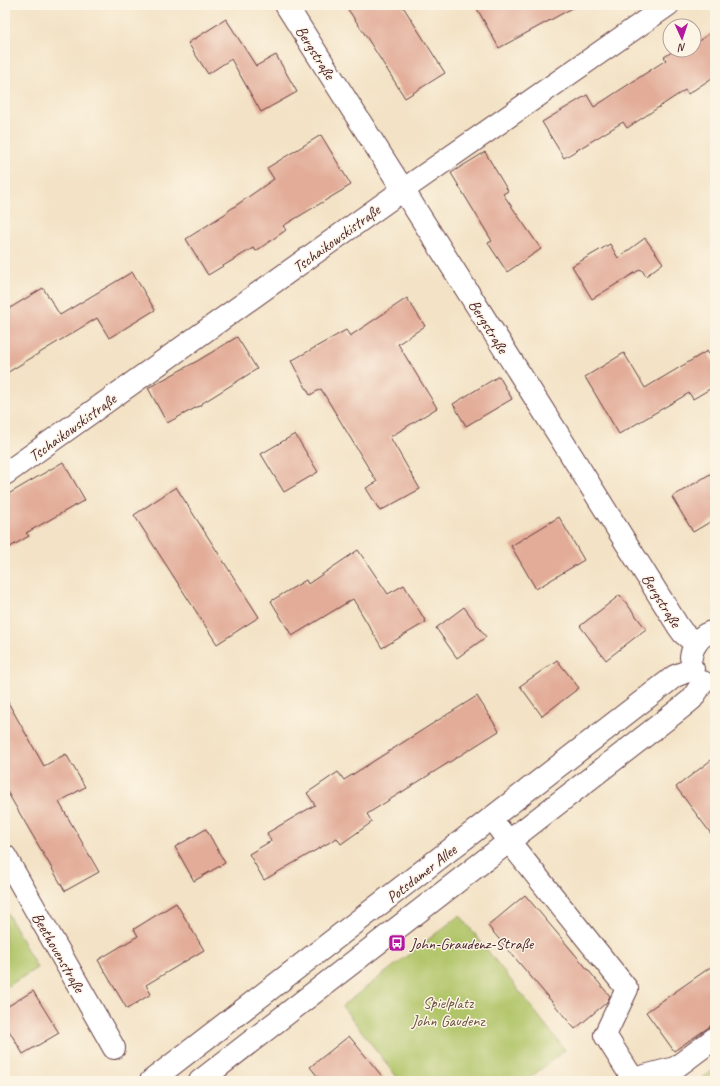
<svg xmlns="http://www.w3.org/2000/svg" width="720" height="1086" viewBox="0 0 720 1086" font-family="Caveat,sans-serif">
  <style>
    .green { fill: #b0c468; stroke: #7d724a }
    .building { fill: #e2ac98 }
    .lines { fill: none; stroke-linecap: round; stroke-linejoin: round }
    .minor-casing { stroke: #633c42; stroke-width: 24 }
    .minor { stroke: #fff; stroke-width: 22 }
    .labels { text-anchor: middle; stroke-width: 3; stroke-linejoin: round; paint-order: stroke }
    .street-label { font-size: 16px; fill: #4a1f2b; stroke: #fcf5e5 }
    .poi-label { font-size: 16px; fill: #4a1f2b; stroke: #fcf5e5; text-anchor: start }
    .park-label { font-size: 16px; fill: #69513d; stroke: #fcf5e5 }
  </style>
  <rect width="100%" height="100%" fill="#fcf5e5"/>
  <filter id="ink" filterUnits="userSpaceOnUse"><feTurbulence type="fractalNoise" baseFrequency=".025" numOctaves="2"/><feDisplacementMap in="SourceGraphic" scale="8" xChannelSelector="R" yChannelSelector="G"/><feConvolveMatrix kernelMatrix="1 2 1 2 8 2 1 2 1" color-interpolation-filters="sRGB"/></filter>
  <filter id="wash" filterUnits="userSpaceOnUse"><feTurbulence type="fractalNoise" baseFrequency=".012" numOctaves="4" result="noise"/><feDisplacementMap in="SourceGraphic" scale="16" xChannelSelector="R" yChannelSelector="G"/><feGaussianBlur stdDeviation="0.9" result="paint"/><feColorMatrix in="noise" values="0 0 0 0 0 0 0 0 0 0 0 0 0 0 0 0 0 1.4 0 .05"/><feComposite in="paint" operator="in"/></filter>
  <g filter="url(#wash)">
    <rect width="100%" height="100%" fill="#f3e2c5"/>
    <g class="green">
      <path d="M 5,909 L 37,968 L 5,988 Z"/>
      <path d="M 460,915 L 565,1050 L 526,1081 L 400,1081 L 342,1006 Z"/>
      <path d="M 715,1069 L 715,1081 L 698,1081 Z"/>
    </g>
    <g id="blocks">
      <g class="building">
        <path d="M 345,5 L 402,5 L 445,73 L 405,98 L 364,33 Z"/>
        <path d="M 475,5 L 578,5 L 499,48 Z"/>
        <path d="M 226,19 L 256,66 L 276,55 L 297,92 L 261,112 L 231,59 L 208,74 L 188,43 Z"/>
        <path d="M 715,30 L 715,76 L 688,94 L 685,90 L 627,128 L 623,122 L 564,158 L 542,122 L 587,95 L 594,107 L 666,60 L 664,57 L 675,50 L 694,50 L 694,44 Z"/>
        <path d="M 321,135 L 351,185 L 283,226 L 286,230 L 256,251 L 253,248 L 208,275 L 186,239 L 228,212 L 228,211 L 274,179 L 267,168 Z"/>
        <path d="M 485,152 L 508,191 L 503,194 L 541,249 L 507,272 L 488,243 L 492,241 L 451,173 Z"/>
        <path d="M 645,238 L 663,263 L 646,276 L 641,269 L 592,299 L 572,266 L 610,244 L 618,258 Z"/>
        <path d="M 132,272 L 155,310 L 109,338 L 97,318 L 5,374 L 5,311 L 43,288 L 60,315 Z"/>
        <path d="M 407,298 L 425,326 L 398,344 L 437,408 L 390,437 L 420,489 L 380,511 L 366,488 L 377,482 L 321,389 L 310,395 L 291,361 L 346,330 L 350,336 Z"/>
        <path d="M 237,337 L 257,369 L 201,404 L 201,405 L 167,423 L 148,388 L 199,360 Z"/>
        <path d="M 707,351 L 715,365 L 715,386 L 693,399 L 689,393 L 619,434 L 585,377 L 624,353 L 645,388 Z"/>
        <path d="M 499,376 L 512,399 L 466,426 L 453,404 Z"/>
        <path d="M 295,434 L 318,472 L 284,492 L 261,454 Z"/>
        <path d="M 63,462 L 85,500 L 26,533 L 29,536 L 5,550 L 5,496 Z"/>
        <path d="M 715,471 L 715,519 L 693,532 L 672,497 Z"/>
        <path d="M 176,487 L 259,617 L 217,644 L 134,515 Z"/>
        <path d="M 559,517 L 584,560 L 536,589 L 511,546 Z"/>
        <path d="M 358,550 L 388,594 L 404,585 L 426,622 L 382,648 L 353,599 L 292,636 L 271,601 L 306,580 L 308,584 Z"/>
        <path d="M 620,595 L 646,629 L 606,660 L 580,626 Z"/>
        <path d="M 464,607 L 486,637 L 457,658 L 436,628 Z"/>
        <path d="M 557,660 L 579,688 L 542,716 L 520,686 Z"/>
        <path d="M 477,696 L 499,731 L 367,814 L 372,822 L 341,844 L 337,838 L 264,880 L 249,854 L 271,841 L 267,833 L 315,805 L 307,793 L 338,772 L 344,780 L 432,724 Z"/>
        <path d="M 5,697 L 44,766 L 66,754 L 85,787 L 59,802 L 99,872 L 65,891 L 5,788 Z"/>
        <path d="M 715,757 L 715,839 L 676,787 Z"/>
        <path d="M 206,829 L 225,863 L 194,881 L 175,847 Z"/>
        <path d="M 525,895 L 610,996 L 606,1003 L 575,1029 L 488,926 Z"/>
        <path d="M 176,903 L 204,950 L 146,985 L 151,994 L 127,1009 L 98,960 L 138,936 L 134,929 Z"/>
        <path d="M 715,964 L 715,1023 L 674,1051 L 646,1012 Z"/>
        <path d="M 33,991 L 59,1033 L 23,1054 L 5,1024 L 5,1008 Z"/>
        <path d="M 349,1036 L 386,1081 L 321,1081 L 310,1067 Z"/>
      </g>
    </g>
  </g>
  <g filter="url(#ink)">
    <use href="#blocks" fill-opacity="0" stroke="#633c42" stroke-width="1"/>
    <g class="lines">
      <defs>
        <g id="minor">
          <path d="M 286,5 L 558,434 L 678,626 L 683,633 L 696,644"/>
          <path d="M 5,474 L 403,190 L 668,5"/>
          <path d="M 691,657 C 693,644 701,634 715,631"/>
          <path d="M 500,830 L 627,989 L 605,1035 L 633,1079"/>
          <path d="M 5,856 L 114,1048"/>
          <path d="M 151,1081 L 675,676 L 693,669"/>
          <path d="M 200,1081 L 681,708 L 692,699 L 703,682"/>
          <path d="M 632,1081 L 633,1079 L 675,1068 L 715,1038"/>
        </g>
      </defs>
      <use href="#minor" class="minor-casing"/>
      <use href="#minor" class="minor"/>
    </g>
  </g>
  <defs>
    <symbol id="bus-square" viewBox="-11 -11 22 22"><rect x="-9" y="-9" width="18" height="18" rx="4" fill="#b5179e" stroke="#fcf5e5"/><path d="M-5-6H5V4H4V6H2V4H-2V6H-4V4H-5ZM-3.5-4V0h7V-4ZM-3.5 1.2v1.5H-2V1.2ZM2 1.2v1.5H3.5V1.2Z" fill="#fff"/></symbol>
  </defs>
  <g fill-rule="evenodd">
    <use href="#bus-square" x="387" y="933" width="20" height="20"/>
  </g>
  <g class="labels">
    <g class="street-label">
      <text transform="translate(316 52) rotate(58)" y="6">Bergstraße</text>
      <text transform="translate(336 238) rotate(-36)" y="6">Tschaikowskistraße</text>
      <text transform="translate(489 326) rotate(58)" y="6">Bergstraße</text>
      <text transform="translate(72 427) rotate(-36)" y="6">Tschaikowskistraße</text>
      <text transform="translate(662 600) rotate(58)" y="6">Bergstraße</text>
      <text transform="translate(421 873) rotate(-38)" y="6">Potsdamer Allee</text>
      <text transform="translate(59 952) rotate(60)" y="6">Beethovenstraße</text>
    </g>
    <g class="poi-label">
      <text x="410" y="949">John-Graudenz-Straße</text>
    </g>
    <g class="park-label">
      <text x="448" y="1008">Spielplatz<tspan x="448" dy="18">John Gaudenz</tspan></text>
    </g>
  </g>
  <rect width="720" height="1086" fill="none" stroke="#fcf5e5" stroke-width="20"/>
  <g transform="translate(682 38) rotate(177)"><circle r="19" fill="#fcf5e5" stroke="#b59f9b"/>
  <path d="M0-3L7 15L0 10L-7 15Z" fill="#b5179e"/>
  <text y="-6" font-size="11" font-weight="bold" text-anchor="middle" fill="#4a1f2b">N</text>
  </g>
</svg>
